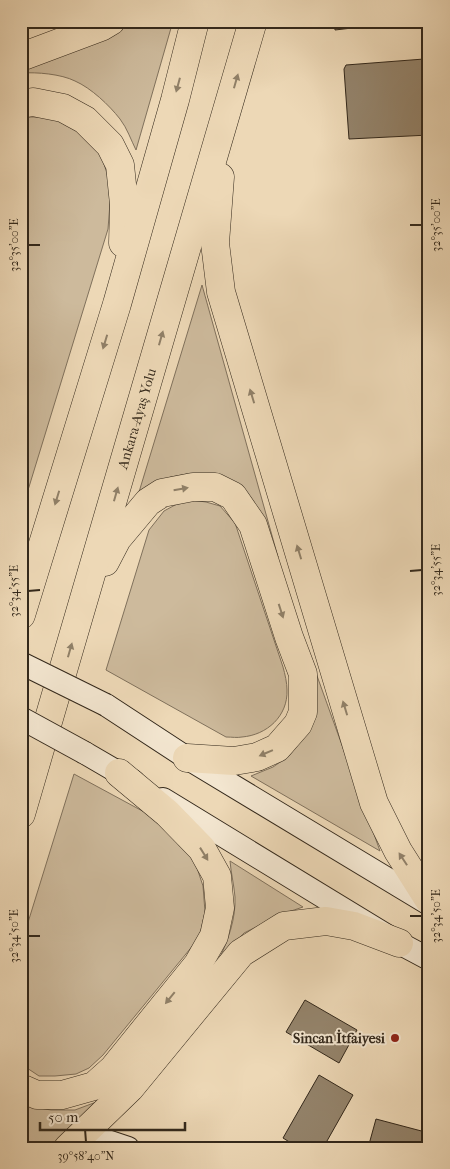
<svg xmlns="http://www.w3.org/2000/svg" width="450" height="1169" viewBox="0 0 450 1169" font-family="'IM FELL French Canon',serif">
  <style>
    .green { fill: #cdba9c; stroke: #80715c }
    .building { fill: #94846c; stroke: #33281b }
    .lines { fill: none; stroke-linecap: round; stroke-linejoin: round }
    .secondary-casing { stroke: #33281b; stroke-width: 24 }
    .highway-casing { stroke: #33281b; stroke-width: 29 }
    .secondary { stroke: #f3e6d0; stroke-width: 22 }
    .highway { stroke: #edd8b6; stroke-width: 28 }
    .secondary-bridge-casing { stroke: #33281b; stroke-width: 24; stroke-linecap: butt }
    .secondary-bridge { stroke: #f3e6d0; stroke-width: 22 }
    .oneway { fill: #908068 }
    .ticks { fill: none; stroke: #33281b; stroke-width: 2 }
    .poi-dot { fill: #8f2418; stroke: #f3e6d0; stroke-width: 2 }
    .labels { text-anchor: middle; stroke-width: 4; stroke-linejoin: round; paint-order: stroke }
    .street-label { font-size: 14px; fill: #33281b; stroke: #f3e6d0 }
    .poi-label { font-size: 14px; font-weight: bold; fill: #33281b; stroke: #f3e6d0; text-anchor: end }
    .neatline { fill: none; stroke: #33281b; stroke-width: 2 }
    .ticks-label { font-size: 12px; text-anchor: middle; fill: #33281b }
  </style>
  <rect width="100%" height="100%" fill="#edd8b6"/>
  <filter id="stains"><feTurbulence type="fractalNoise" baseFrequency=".004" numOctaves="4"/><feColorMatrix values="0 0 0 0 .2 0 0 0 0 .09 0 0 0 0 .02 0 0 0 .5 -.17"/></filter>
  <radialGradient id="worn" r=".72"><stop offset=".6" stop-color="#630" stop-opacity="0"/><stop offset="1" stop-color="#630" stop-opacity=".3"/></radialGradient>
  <g class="green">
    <path d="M 124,21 L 173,21 L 136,150 C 131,140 127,128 120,119 C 109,105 91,88 75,81 C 61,74 37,72 21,73 L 21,61 Z"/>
    <path d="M 28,117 L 47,117 L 64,122 L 77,129 L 101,154 L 108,177 L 110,203 L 108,229 L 21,513 L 21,119 Z"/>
    <path d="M 202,285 L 278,557 L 266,528 L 204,476 L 187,474 L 171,477 L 156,482 L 139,492 Z"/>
    <path d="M 191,500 L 206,502 L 220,506 L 235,523 L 283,667 C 285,674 287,683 287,690 C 288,716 267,735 242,737 C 237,738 232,737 226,737 L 106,670 L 149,530 L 164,511 L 175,505 Z"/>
    <path d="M 316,673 L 380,851 L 251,776 L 273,767 L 289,756 L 301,741 Z"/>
    <path d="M 74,774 L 172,827 L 195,862 L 203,886 L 205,912 L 199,938 L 103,1055 L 89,1068 L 76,1074 L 55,1076 L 39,1076 L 21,1064 L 21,945 Z"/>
    <path d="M 230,861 L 303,907 L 282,914 L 244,933 L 219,959 C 228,941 236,918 235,897 C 234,885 231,873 230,861 Z"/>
    <path d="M 99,1101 L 51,1148 L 21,1148 L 21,1105 L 51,1110 L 75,1110 Z"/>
  </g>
  <g class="building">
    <path d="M 334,21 L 395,21 L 395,23 L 335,30 Z"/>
    <path d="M 424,59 L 429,61 L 429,135 L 349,139 L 344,69 L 346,65 Z"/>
    <path d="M 305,1000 L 357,1030 L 339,1063 L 286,1032 Z"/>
    <path d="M 319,1075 L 353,1095 L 323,1148 L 299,1148 L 283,1138 Z"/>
    <path d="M 376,1119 L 429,1133 L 429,1148 L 368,1148 Z"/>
  </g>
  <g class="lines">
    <defs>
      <g id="secondary">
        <path d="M 106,705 L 187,758 L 429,904"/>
        <path d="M 85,753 L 133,781"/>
        <path d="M 163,799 L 399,943 L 429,959"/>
        <path d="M 83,1133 L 128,1148"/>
      </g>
      <g id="highway">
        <path d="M 21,57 L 101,27 L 111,21"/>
        <path d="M 21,104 L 33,102 L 63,108 L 85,120 L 110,145 L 120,165 L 124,204 L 123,243"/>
        <path d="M 220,177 L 215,243 L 221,292 L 374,803 L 398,851 L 429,900"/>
        <path d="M 105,562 L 117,539 L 148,502 L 162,493 L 193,487 L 215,487 L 233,496 L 253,525 L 289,637 L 303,674 L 303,712 L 298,724 L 277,748 L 257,757 L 234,761 L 187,758"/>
        <path d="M 21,615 L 117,304 L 175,100 L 195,21"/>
        <path id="s1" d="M 21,814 L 253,21"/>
        <path d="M 21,1088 L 37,1095 L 62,1095 L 94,1086 L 113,1069 L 198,964 L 214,936 L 220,908 L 217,876 L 202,849 L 167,813 L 119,773"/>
        <path d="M 68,1148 L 130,1088 L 241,953 L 284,926 L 326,921 L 354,926 L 399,943"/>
      </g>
    </defs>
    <use href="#secondary" class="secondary-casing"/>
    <use href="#highway" class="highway-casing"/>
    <use href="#secondary" class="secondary"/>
    <use href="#highway" class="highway"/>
    <defs>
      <g id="secondary-bridge">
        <path d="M 21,663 L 106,705"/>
        <path d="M 21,718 L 85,753"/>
      </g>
    </defs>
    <use href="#secondary-bridge" class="secondary-bridge-casing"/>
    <use href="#secondary-bridge" class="secondary-bridge"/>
  </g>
  <defs><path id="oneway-solid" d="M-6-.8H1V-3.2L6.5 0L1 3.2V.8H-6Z" transform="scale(1.25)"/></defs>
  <g class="oneway">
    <use href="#oneway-solid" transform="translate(236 81) rotate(-74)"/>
    <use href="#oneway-solid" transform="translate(178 85) rotate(105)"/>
    <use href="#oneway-solid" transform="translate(161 338) rotate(-74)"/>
    <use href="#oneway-solid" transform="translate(105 342) rotate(107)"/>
    <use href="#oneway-solid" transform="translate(252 396) rotate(-107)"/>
    <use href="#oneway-solid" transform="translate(181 489) rotate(-10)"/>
    <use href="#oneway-solid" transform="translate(116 494) rotate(-74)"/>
    <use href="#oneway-solid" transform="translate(57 498) rotate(107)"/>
    <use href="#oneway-solid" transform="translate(299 552) rotate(-107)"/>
    <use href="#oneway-solid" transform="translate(281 611) rotate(72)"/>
    <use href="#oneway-solid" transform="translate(70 650) rotate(-74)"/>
    <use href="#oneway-solid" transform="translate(345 708) rotate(-107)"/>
    <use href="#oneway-solid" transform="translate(266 753) rotate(157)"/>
    <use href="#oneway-solid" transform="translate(204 854) rotate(58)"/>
    <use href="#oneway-solid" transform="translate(403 859) rotate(-123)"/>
    <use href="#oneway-solid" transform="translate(170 998) rotate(129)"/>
  </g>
  <path class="ticks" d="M 410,225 L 422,225M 28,245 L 40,245M 410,571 L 422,570M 28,591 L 40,590M 410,916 L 422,916M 28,936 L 40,936M 85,1129 L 86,1142"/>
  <circle class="poi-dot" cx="395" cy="1038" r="5"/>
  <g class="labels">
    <g class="street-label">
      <text dy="5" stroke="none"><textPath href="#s1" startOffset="412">Ankara-Ayaş Yolu</textPath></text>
    </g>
    <g class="poi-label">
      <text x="385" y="1043">Sincan İtfaiyesi</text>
    </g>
  </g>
  <rect width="450" height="1169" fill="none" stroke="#edd8b6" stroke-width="55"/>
  <path d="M40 1122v8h145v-8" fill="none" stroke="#33281b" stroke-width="2.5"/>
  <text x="48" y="1122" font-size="15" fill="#33281b" stroke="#f3e6d0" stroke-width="4" paint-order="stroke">50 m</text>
  <rect x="28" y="28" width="394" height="1114" class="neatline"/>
  <g class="ticks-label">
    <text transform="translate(436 225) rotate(-90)" y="4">32°35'00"E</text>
    <text transform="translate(14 245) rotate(-90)" y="4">32°35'00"E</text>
    <text transform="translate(436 570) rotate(-90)" y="4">32°34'55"E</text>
    <text transform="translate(14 591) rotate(-90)" y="4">32°34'55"E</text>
    <text transform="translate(436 916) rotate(-90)" y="4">32°34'50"E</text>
    <text transform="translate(14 936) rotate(-90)" y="4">32°34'50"E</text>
    <text x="86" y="1160">39°58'40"N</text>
  </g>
  <rect width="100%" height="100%" filter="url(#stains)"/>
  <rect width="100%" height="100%" fill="url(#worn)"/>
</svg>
